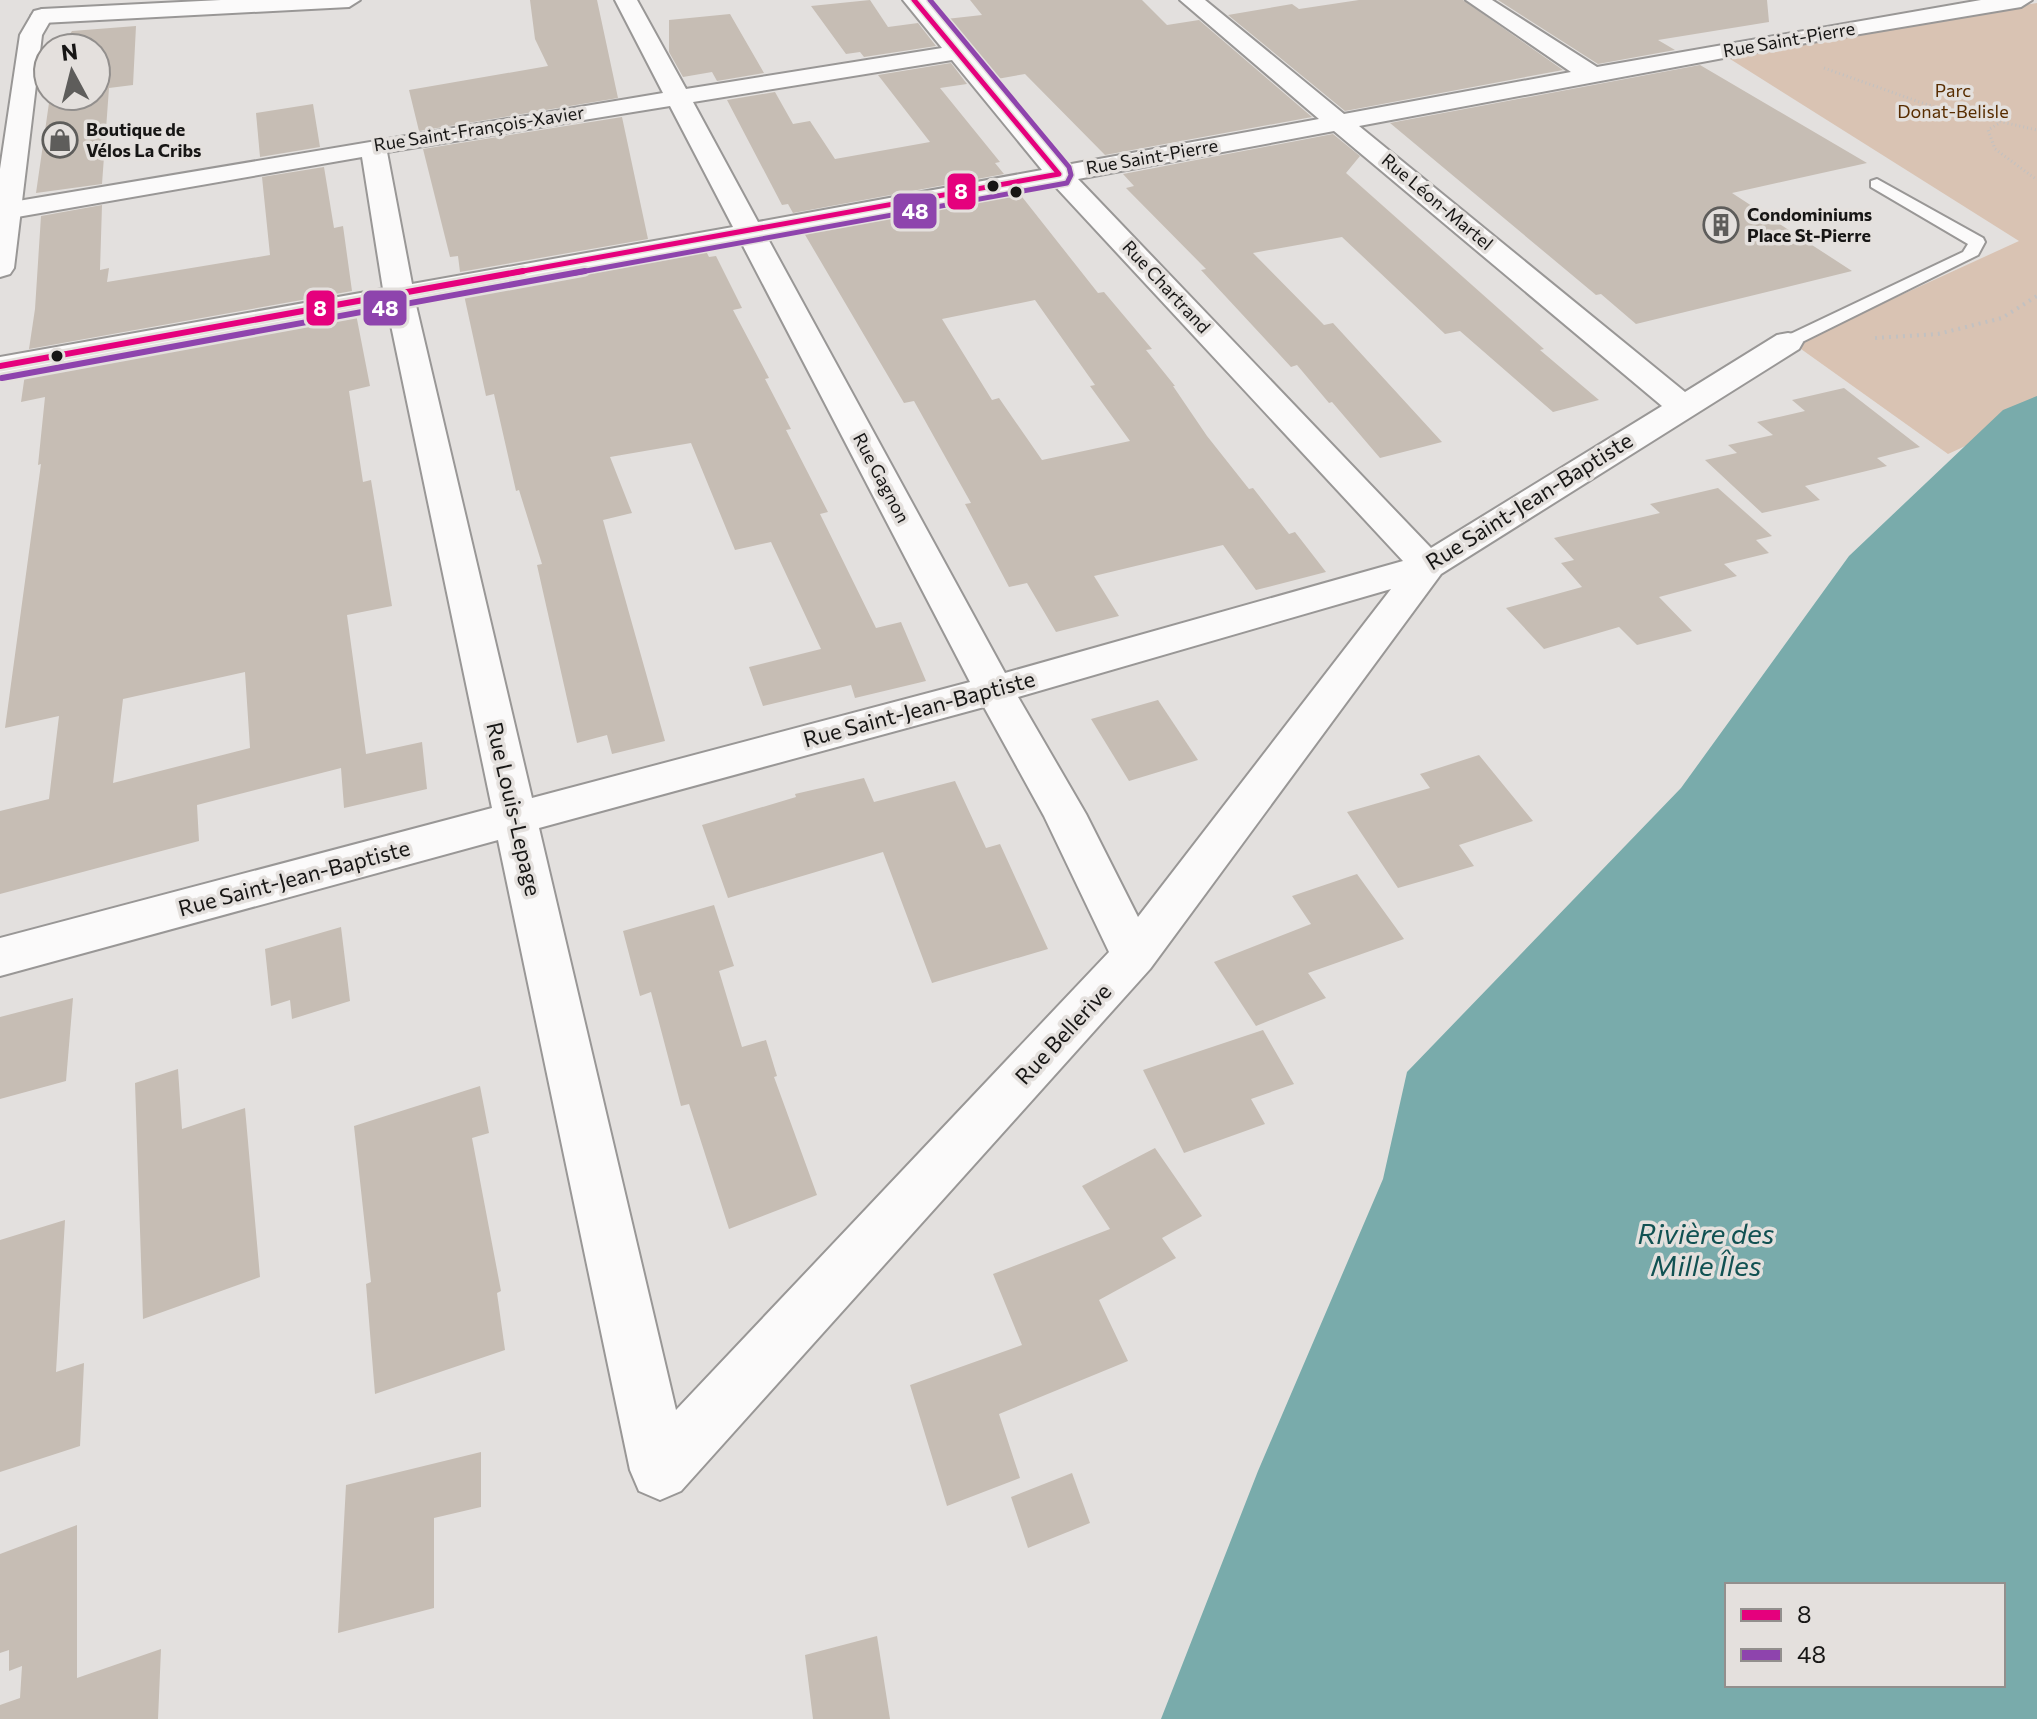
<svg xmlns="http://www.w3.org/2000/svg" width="2037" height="1719" viewBox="0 0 2037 1719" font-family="Commissioner,sans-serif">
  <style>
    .green { fill: #d9c3b3 }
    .water { fill: #79abab; fill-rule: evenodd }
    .building { fill: #c6bdb4; fill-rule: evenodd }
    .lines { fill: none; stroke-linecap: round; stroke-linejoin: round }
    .lane-casing { stroke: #999796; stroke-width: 4 }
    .street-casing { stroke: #999796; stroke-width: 4 }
    .secondary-casing { stroke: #999796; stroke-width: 4 }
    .primary-casing { stroke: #999796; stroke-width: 4 }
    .path-far1 { stroke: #c2c1c1; stroke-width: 3; stroke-dasharray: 1 3; stroke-linecap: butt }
    .path { stroke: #c2c1c1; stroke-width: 4; stroke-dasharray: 2 5; stroke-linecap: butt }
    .lane { fill: #fbfafa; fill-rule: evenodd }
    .street { fill: #fbfafa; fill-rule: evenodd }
    .secondary { fill: #fbfafa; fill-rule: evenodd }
    .primary { fill: #fbfafa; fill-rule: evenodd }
    .bus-1-far1-casing { stroke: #e4e0dd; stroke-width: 8 }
    .bus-1-casing { stroke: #e4e0dd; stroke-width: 11 }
    .bus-2-far1-casing { stroke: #e4e0dd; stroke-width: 8 }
    .bus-2-casing { stroke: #e4e0dd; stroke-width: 11 }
    .bus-1-far1 { stroke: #e5007d; stroke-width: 5 }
    .bus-1 { stroke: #e5007d; stroke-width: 6 }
    .bus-2-far1 { stroke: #8e44ad; stroke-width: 5 }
    .bus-2 { stroke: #8e44ad; stroke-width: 6 }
    .bus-dot { fill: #171615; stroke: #e4e0dd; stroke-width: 3 }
    .labels { text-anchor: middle; stroke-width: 7; stroke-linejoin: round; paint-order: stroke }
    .far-street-label { font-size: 18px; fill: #171615; stroke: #e4e0dd }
    .far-park-label { font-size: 18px; fill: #582d01; stroke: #e4e0dd }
    .far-poi-label { font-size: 18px; font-weight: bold; fill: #171615; stroke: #e4e0dd; text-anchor: start }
    .street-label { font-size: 22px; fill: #171615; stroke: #e4e0dd }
    .near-water-label { font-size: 28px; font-style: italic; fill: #115152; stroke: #e4e0dd }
    .line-badge { stroke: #e4e0dd; stroke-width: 3 }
    .badge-label { font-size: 22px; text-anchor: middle; font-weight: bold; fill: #fff }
  </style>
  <rect width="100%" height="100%" fill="#e3e0de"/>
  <path class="green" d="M 2037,3 L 2037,413 L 1948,454 L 1794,344 L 2019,241 L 1719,52 Z"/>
  <path class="water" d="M 2037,396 L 2037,1719 L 1161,1719 L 1258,1471 L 1383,1179 L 1407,1072 L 1681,788 L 1849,556 L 2003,410 ZM 1727,1585 L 2003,1585 L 2003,1685 L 1727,1685 Z"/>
  <g class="building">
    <path d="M 530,0 L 597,0 L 618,98 L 419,131 L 409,90 L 548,66 L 535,39 Z"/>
    <path d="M 870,0 L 888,27 L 918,23 L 936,46 L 864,57 L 860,52 L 846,54 L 811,6 Z"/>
    <path d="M 970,0 L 1142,0 L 1167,25 L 1199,20 L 1312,117 L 1105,155 L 1025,74 L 997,79 L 946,19 L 982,15 Z"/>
    <path d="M 1359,0 L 1463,0 L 1563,70 L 1345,111 L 1228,15 L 1292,4 L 1299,9 Z"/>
    <path d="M 1498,0 L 1767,0 L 1769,22 L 1658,40 L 1675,50 L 1598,64 Z"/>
    <path d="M 730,14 L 764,73 L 717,81 L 712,72 L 683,77 L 669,52 L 669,20 Z"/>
    <path d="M 136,26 L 133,85 L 109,88 L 102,184 L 36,193 L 50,96 L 96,96 L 96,48 L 60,48 L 72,31 Z"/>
    <path d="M 951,63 L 967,84 L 940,88 L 1000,162 L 995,163 L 1004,174 L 793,213 L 788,204 L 782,205 L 727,100 L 775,92 L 793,124 L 810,121 L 835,159 L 930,142 L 878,75 Z"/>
    <path d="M 1700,65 L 1867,163 L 1732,193 L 1852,271 L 1636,324 L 1601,294 L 1596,295 L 1390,123 Z"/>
    <path d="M 313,104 L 320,147 L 260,157 L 256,113 Z"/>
    <path d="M 622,117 L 648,239 L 460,272 L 458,256 L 450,257 L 423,149 Z"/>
    <path d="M 1333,134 L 1360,156 L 1346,173 L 1544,349 L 1540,350 L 1599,400 L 1553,412 L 1460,331 L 1445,334 L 1342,237 L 1253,253 L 1324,325 L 1333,323 L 1442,442 L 1380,458 L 1332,402 L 1329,403 L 1297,365 L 1291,367 L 1201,270 L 1206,269 L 1126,188 L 1134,186 L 1123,174 Z"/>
    <path d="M 324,167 L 334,228 L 343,226 L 352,291 L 29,349 L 35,309 L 41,216 L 102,205 L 100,270 L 109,268 L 107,282 L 270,255 L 262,177 Z"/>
    <path d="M 1019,193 L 1098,293 L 1104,292 L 1152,349 L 1146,350 L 1175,386 L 1173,386 L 1207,436 L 1249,489 L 1253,488 L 1289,534 L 1295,532 L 1326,572 L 1256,590 L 1223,545 L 1094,576 L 1119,616 L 1056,632 L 1027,583 L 1009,587 L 965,504 L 971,503 L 914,401 L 904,403 L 804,233 ZM 1035,300 L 1095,385 L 1090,386 L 1130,441 L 1042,460 L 999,398 L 992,400 L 942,319 Z"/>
    <path d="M 706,251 L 709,257 L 716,256 L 742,308 L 733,310 L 769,378 L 765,379 L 791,429 L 786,430 L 828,512 L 820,514 L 876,628 L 901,622 L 926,681 L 855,698 L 851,685 L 763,706 L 749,667 L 821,649 L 771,542 L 735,550 L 691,443 L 610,457 L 632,513 L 603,520 L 665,741 L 612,754 L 607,735 L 577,743 L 537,565 L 542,564 L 519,490 L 516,491 L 494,394 L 486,396 L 464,295 Z"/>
    <path d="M 356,314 L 370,386 L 349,391 L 363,482 L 371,480 L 392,606 L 347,615 L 366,754 L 422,742 L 427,789 L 344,808 L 341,768 L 197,805 L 199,841 L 0,894 L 0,811 L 49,799 L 59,716 L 5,728 L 41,464 L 38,465 L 45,397 L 21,402 L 25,374 ZM 245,672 L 250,748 L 113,783 L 123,699 Z"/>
    <path d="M 1844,388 L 1920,447 L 1877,458 L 1887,466 L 1805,486 L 1820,500 L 1762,513 L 1705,460 L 1737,453 L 1728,445 L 1773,435 L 1757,422 L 1805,411 L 1792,400 Z"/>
    <path d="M 1718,488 L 1772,536 L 1756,540 L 1769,553 L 1724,564 L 1737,576 L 1659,597 L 1692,631 L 1637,645 L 1619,627 L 1544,649 L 1506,608 L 1582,587 L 1561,563 L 1574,560 L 1554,538 L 1660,513 L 1650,504 Z"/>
    <path d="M 1158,700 L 1198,760 L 1129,781 L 1091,719 Z"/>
    <path d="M 1479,755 L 1533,821 L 1459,845 L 1474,866 L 1398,888 L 1347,812 L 1430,788 L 1420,774 Z"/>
    <path d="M 864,778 L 874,802 L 955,781 L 986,848 L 1000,844 L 1048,949 L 932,983 L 883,852 L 728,898 L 702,825 L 796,797 L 795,794 Z"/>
    <path d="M 1357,874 L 1404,939 L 1308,973 L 1326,998 L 1256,1026 L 1214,962 L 1311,924 L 1292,896 Z"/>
    <path d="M 714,905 L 734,966 L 719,971 L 742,1047 L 766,1040 L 777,1076 L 774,1077 L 817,1195 L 729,1229 L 689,1104 L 681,1106 L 651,992 L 640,996 L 623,931 Z"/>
    <path d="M 341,927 L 350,1001 L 292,1019 L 290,1000 L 271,1006 L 265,949 Z"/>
    <path d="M 73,998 L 66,1081 L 0,1099 L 0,1017 Z"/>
    <path d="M 1263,1030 L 1294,1084 L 1251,1099 L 1265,1124 L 1184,1153 L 1143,1070 Z"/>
    <path d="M 178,1069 L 182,1129 L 245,1108 L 260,1277 L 143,1319 L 135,1083 Z"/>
    <path d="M 480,1086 L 489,1133 L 472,1138 L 501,1291 L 497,1293 L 505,1350 L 375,1394 L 366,1284 L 371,1282 L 354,1126 Z"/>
    <path d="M 1155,1148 L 1202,1216 L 1162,1238 L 1176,1258 L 1099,1300 L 1128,1361 L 999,1414 L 1020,1478 L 947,1506 L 910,1385 L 1022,1345 L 993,1274 L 1110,1229 L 1082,1186 Z"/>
    <path d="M 65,1220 L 56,1372 L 84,1363 L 80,1446 L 0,1472 L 0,1240 Z"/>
    <path d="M 481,1452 L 481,1507 L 434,1518 L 434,1608 L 338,1633 L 346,1485 Z"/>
    <path d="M 1072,1473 L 1090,1523 L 1028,1548 L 1011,1497 Z"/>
    <path d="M 77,1525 L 77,1678 L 161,1649 L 158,1719 L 0,1719 L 0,1705 L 20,1698 L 22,1666 L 9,1671 L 9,1650 L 0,1653 L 0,1554 Z"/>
    <path d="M 877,1636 L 890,1719 L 813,1719 L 805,1655 Z"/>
  </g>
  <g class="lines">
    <defs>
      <path id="lane" d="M 1877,179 L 1983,238 L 1985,242 L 1978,255 L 1794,346 L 1782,346 L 1779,342 L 1782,338 L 1963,252 L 1968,244 L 1871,187 L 1871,181 Z"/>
      <path id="street" d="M 615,0 L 637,0 L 686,89 L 942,48 L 903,0 L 926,0 L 1066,165 L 1319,119 L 1180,0 L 1205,0 L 1344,114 L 1571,72 L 1466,0 L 1492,0 L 1597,67 L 1981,0 L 2032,0 L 2021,7 L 1777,48 L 1359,126 L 1685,392 L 1777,335 L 1788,333 L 1799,335 L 1803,342 L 1799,349 L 1441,574 L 1150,969 L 681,1491 L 660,1500 L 639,1491 L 630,1470 L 498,840 L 0,976 L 0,938 L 492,808 L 387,306 L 0,375 L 0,357 L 383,289 L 362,157 L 0,220 L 0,204 L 663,93 ZM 952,60 L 1042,170 L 758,222 L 693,102 ZM 670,106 L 733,227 L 412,284 L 387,152 ZM 1334,131 L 1662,406 L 1431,548 L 1078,179 ZM 1053,184 L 1403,561 L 1005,673 L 767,237 ZM 741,242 L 970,682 L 532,798 L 415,301 ZM 1391,589 L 1138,917 L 1086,814 L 1018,697 ZM 984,707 L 1044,816 L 1109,952 L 676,1410 L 539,828 Z"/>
      <path id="secondary" d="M 221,0 L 360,0 L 349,7 L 42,23 L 31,16 L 42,9 Z"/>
      <path id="primary" d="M 42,9 L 53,16 L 42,35 L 14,268 L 10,274 L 0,277 L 0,169 L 20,35 L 34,11 Z"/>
    </defs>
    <use href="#lane" class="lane-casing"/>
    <use href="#street" class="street-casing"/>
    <use href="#secondary" class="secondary-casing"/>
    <use href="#primary" class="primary-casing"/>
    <g class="path-far1">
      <path d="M 1824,68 L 1928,105 L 2037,130"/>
      <path d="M 1998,124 L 1988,130 L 1995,149 L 2037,180"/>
    </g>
    <path class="path" d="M 1875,338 L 1938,334 L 2002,318 L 2037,296"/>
    <use href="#lane" class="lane"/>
    <use href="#street" class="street"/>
    <use href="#secondary" class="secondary"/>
    <use href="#primary" class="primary"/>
    <defs>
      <path id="bus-1-far1" d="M 512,273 L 1059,174 L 914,0"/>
      <path id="bus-1" d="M 0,366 L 523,271"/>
      <path id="bus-2-far1" d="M 575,273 L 1067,183 L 1071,175 L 1069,167 L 930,0"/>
      <path id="bus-2" d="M 2,378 L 585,271"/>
    </defs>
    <use href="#bus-1-far1" class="bus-1-far1-casing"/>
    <use href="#bus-1" class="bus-1-casing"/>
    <use href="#bus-2-far1" class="bus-2-far1-casing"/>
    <use href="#bus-2" class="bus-2-casing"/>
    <use href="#bus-1-far1" class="bus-1-far1"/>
    <use href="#bus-1" class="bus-1"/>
    <use href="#bus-2-far1" class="bus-2-far1"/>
    <use href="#bus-2" class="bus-2"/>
  </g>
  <defs>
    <symbol id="shop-ring" viewBox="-11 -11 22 22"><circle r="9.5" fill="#e4e0dd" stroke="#5e5d5b" stroke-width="1.5"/><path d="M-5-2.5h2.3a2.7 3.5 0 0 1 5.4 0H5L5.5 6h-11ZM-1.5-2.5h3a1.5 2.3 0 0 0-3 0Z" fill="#5e5d5b"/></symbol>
    <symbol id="building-ring" viewBox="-11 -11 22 22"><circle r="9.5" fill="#e4e0dd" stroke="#5e5d5b" stroke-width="1.5"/><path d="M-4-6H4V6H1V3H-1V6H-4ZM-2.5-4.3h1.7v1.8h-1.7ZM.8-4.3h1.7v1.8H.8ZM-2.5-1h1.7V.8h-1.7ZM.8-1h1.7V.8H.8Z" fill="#5e5d5b"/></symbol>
  </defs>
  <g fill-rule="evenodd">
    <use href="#shop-ring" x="40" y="120" width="40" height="40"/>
    <use href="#building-ring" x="1701" y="205" width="40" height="40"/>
  </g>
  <g class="bus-dot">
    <circle cx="993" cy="186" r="7"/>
    <circle cx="1016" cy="192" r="7"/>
    <circle cx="57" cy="356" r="7"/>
  </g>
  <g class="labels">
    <g class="far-street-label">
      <text transform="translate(1789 40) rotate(-10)" y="6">Rue Saint-Pierre</text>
      <text transform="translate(479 129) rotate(-9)" y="6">Rue Saint-François-Xavier</text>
      <text transform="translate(1152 157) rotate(-10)" y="6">Rue Saint-Pierre</text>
      <text transform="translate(1437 202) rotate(40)" y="6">Rue Léon-Martel</text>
      <text transform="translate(1166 287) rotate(47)" y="6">Rue Chartrand</text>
      <text transform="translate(881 478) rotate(62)" y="6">Rue Gagnon</text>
    </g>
    <g class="far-park-label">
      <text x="1953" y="97">Parc<tspan x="1953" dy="21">Donat-Belisle</tspan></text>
    </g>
    <g class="far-poi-label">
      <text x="86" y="136">Boutique de<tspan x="86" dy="21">Vélos La Cribs</tspan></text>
      <text x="1747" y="221">Condominiums<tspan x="1747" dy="21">Place St-Pierre</tspan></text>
    </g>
    <g class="street-label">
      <text transform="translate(1529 501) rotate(-32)" y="8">Rue Saint-Jean-Baptiste</text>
      <text transform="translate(919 709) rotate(-15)" y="8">Rue Saint-Jean-Baptiste</text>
      <text transform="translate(514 809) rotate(77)" y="8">Rue Louis-Lepage</text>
      <text transform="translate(294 878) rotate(-15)" y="8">Rue Saint-Jean-Baptiste</text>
      <text transform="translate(1063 1034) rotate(-47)" y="8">Rue Bellerive</text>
    </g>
    <g class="near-water-label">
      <text x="1706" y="1244">Rivière des<tspan x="1706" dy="32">Mille Îles</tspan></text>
    </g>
  </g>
  <g class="line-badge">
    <rect x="946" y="172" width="31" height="39" rx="8" fill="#e5007d"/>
    <rect x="892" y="192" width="46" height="38" rx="8" fill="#8e44ad"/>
    <rect x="362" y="289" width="46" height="38" rx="8" fill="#8e44ad"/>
    <rect x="305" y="289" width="31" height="38" rx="8" fill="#e5007d"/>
  </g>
  <g class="badge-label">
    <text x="961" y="199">8</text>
    <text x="915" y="219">48</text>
    <text x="385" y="316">48</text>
    <text x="320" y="316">8</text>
  </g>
  <rect x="1725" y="1583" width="280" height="104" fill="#e4e0dd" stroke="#928f8d" stroke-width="2"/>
  <rect x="1741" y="1609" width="40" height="12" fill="#e5007d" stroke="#928f8d" stroke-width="2"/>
  <text x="1797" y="1623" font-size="24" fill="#171615">8</text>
  <rect x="1741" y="1649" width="40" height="12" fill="#8e44ad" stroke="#928f8d" stroke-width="2"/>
  <text x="1797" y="1663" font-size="24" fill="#171615">48</text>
  <g transform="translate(72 72) rotate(353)"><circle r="38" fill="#e4e0dd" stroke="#928f8d" stroke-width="2"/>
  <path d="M0-6L14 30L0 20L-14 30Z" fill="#5e5d5b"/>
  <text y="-12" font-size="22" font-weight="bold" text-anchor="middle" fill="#171615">N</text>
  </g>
</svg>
